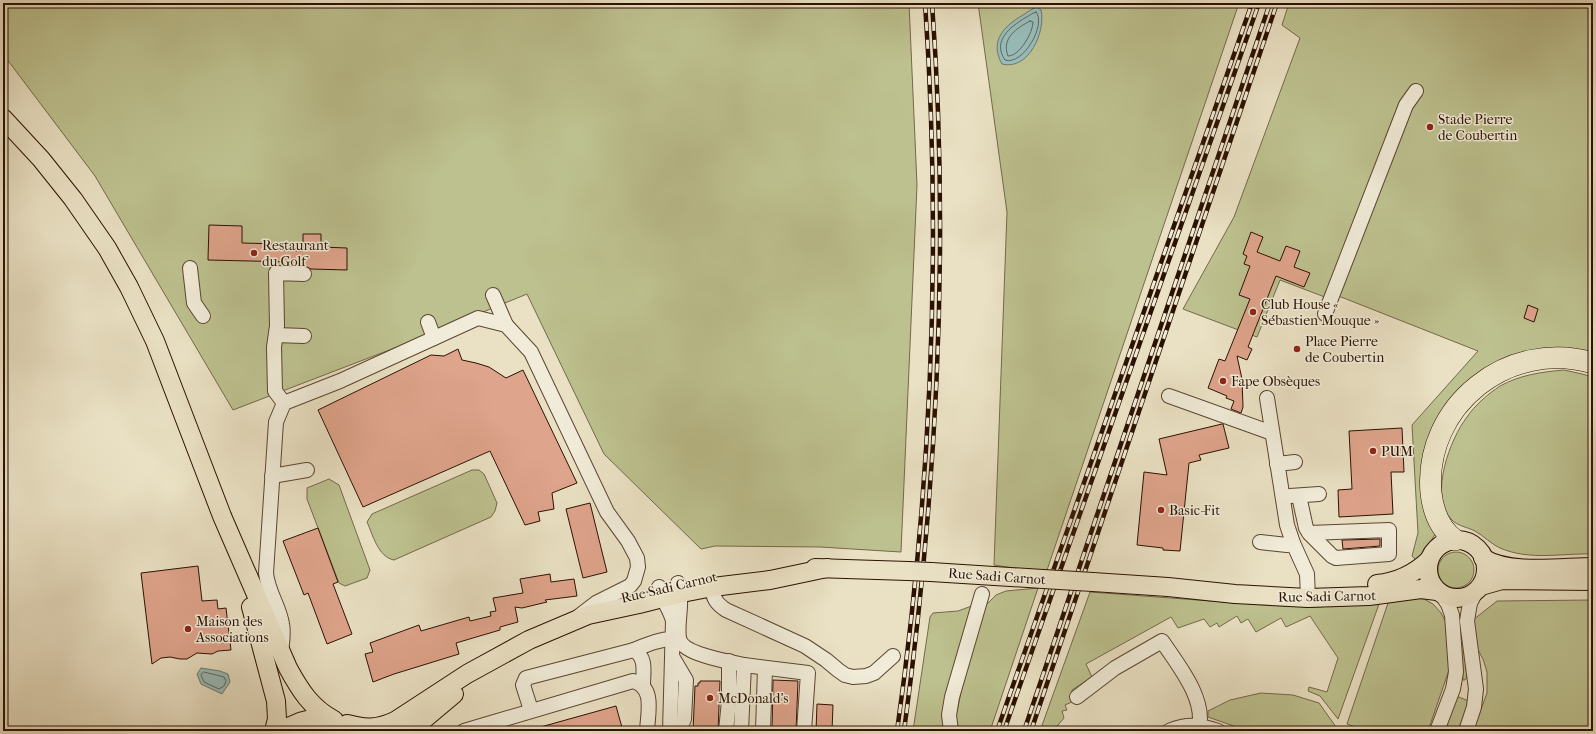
<svg xmlns="http://www.w3.org/2000/svg" width="1596" height="734" viewBox="0 0 1596 734" font-family="'IM FELL French Canon',serif">
  <style>
    .green { fill: #bdc18f; stroke: #746948 }
    .water { fill: #98bcb9; stroke: #6c786f }
    .lines { fill: none; stroke-linecap: round; stroke-linejoin: round }
    .shore { stroke: #62665c; stroke-width: 1 }
    .building { fill: #dfa48c; stroke: #2b1100 }
    .minor-casing { stroke: #5b4531; stroke-width: 16 }
    .major-casing { stroke: #2b1100; stroke-width: 20 }
    .highway-casing { stroke: #2b1100; stroke-width: 22 }
    .minor { stroke: #f1ecd9; stroke-width: 14 }
    .major { stroke: #eae1c4; stroke-width: 18 }
    .highway { stroke: #eae1c4; stroke-width: 21 }
    .rail-casing { stroke: #2b1100; stroke-width: 4.5 }
    .rail { stroke: #f1ecd9; stroke-width: 3; stroke-dasharray: 9; stroke-linecap: butt }
    .major-bridge-casing { stroke: #2b1100; stroke-width: 20; stroke-linecap: butt }
    .major-bridge { stroke: #eae1c4; stroke-width: 18 }
    .poi-dot { fill: #8f2418; stroke: #f1ecd9; stroke-width: 1.5 }
    .labels { text-anchor: middle; stroke-width: 3; stroke-linejoin: round; paint-order: stroke }
    .poi-label { font-size: 14px; fill: #2b1100; stroke: #f1ecd9; text-anchor: start }
    .street-label { font-size: 14px; fill: #2b1100; stroke: #f1ecd9 }
  </style>
  <rect width="100%" height="100%" fill="#eae1c4"/>
  <filter id="stains"><feTurbulence type="fractalNoise" baseFrequency=".005" numOctaves="4"/><feColorMatrix values="0 0 0 0 .2 0 0 0 0 .09 0 0 0 0 .02 0 0 0 .5 -.17"/></filter>
  <radialGradient id="worn" r=".72"><stop offset=".6" stop-color="#630" stop-opacity="0"/><stop offset="1" stop-color="#630" stop-opacity=".3"/></radialGradient>
  <g class="green">
    <path d="M 3,3 L 909,3 L 917,185 L 901,552 L 820,547 L 715,546 L 701,549 L 604,454 L 527,294 L 405,344 L 233,410 L 95,176 L 3,54 Z"/>
    <path d="M 978,3 L 1239,3 L 1046,573 L 994,565 L 1007,212 Z"/>
    <path d="M 1289,3 L 1593,3 L 1593,356 L 1534,352 L 1442,414 L 1437,531 L 1418,562 L 1412,556 L 1418,533 L 1412,425 L 1478,351 L 1336,295 L 1330,299 L 1280,280 L 1257,337 L 1183,309 L 1234,217 L 1300,38 L 1282,25 Z"/>
    <path d="M 1564,370 L 1582,374 L 1593,377 L 1593,554 C 1562,553 1530,561 1500,548 C 1491,544 1484,536 1475,531 C 1467,527 1457,526 1451,519 C 1429,495 1450,439 1467,417 C 1475,405 1488,394 1500,386 C 1520,375 1541,372 1564,370 Z"/>
    <path d="M 472,470 L 479,470 L 484,474 L 497,503 L 495,511 L 491,517 L 394,560 C 378,557 373,535 367,522 L 372,514 Z"/>
    <path d="M 329,479 L 339,485 L 370,570 L 367,578 L 345,586 L 339,583 L 307,499 L 307,488 Z"/>
    <circle cx="1456" cy="570" r="18"/>
    <path d="M 1038,588 L 990,731 L 956,731 L 955,722 L 961,692 L 985,606 L 996,595 L 1006,591 Z"/>
    <path d="M 1090,592 L 1265,605 L 1313,607 L 1379,604 L 1338,719 L 1320,696 L 1308,691 L 1309,687 L 1327,692 L 1338,658 L 1310,616 L 1286,627 L 1281,618 L 1256,632 L 1248,619 L 1241,623 L 1237,616 L 1219,627 L 1217,623 L 1210,627 L 1204,619 L 1178,628 L 1171,617 L 1086,664 L 1092,677 L 1072,690 L 1072,702 L 1065,705 L 1067,710 L 1062,711 L 1064,718 L 1053,731 L 1040,731 Z"/>
    <path d="M 1412,598 L 1424,599 L 1433,604 L 1441,613 L 1447,624 L 1449,670 L 1428,731 L 1366,731 L 1347,724 L 1388,603 Z"/>
    <path d="M 1593,600 L 1593,731 L 1473,731 L 1487,693 L 1487,672 L 1483,659 L 1474,643 L 1473,620 L 1497,601 Z"/>
    <path d="M 977,604 L 947,731 L 913,731 L 930,617 L 933,613 L 958,611 Z"/>
    <path d="M 1461,618 L 1467,677 L 1465,680 L 1463,680 L 1457,619 Z"/>
    <path d="M 1261,693 L 1293,695 L 1319,703 L 1336,727 L 1334,731 L 1248,731 L 1208,717 L 1208,711 L 1230,700 Z"/>
    <path d="M 1456,696 L 1469,701 L 1458,731 L 1443,731 Z"/>
    <path d="M 329,725 L 344,731 L 294,731 Z"/>
  </g>
  <g class="water">
    <path d="M 1037,7 L 1041,10 C 1046,31 1029,71 1002,64 C 989,41 1004,26 1023,15 C 1028,12 1031,9 1037,7 Z"/>
    <path d="M 201,668 L 220,671 L 228,674 L 230,682 L 222,694 L 201,684 L 197,674 Z"/>
  </g>
  <g class="lines">
    <g class="shore">
      <path d="M 1036,12 C 1047,24 1023,66 1005,60 C 992,41 1010,27 1025,18 C 1029,16 1032,13 1036,12 Z"/>
      <path d="M 1030,21 L 1033,22 C 1033,32 1020,56 1008,56 C 1001,38 1017,28 1030,21 Z"/>
      <path d="M 204,672 L 224,677 L 226,681 L 224,686 L 219,689 L 204,682 L 201,675 Z"/>
    </g>
  </g>
  <g class="building">
    <path d="M 209,225 L 242,226 L 242,243 L 281,244 L 280,250 L 303,251 L 303,234 L 321,234 L 321,247 L 347,248 L 347,270 L 311,269 L 305,266 L 292,265 L 292,262 L 208,260 Z"/>
    <path d="M 1251,232 L 1263,237 L 1257,252 L 1280,261 L 1286,246 L 1300,251 L 1294,267 L 1310,273 L 1304,287 L 1276,276 L 1248,347 L 1252,349 L 1247,360 L 1237,356 L 1242,379 L 1243,407 L 1241,413 L 1231,409 L 1234,401 L 1226,398 L 1227,396 L 1208,388 L 1219,359 L 1225,361 L 1250,299 L 1239,295 L 1250,266 L 1244,264 L 1247,256 L 1243,254 Z"/>
    <path d="M 1528,305 L 1538,309 L 1534,322 L 1524,318 Z"/>
    <path d="M 458,349 L 462,360 L 476,363 L 489,367 L 506,378 L 523,370 L 577,483 L 552,493 L 554,509 L 538,512 L 540,521 L 525,525 L 490,451 L 363,507 L 318,410 L 431,355 L 444,356 Z"/>
    <path d="M 1222,424 L 1223,424 L 1229,448 L 1199,455 L 1201,460 L 1189,463 L 1180,551 L 1163,550 L 1163,548 L 1137,545 L 1144,472 L 1167,475 L 1159,439 Z"/>
    <path d="M 1402,428 L 1404,472 L 1391,472 L 1393,514 L 1339,517 L 1338,490 L 1352,489 L 1349,431 Z"/>
    <path d="M 590,503 L 607,572 L 583,578 L 566,509 Z"/>
    <path d="M 318,528 L 338,582 L 333,584 L 352,634 L 327,644 L 308,593 L 304,595 L 283,541 Z"/>
    <path d="M 1380,539 L 1380,546 L 1343,549 L 1342,540 Z"/>
    <path d="M 198,566 L 202,601 L 217,600 L 218,609 L 226,608 L 231,650 L 218,651 L 212,654 L 197,653 L 187,659 L 180,659 L 170,657 L 161,658 L 152,664 L 141,573 Z"/>
    <path d="M 550,574 L 551,582 L 574,579 L 577,596 L 545,600 L 547,602 L 522,608 L 515,607 L 518,622 L 500,627 L 500,630 L 456,643 L 459,654 L 394,674 L 373,682 L 365,654 L 373,652 L 370,643 L 419,625 L 421,631 L 469,617 L 470,621 L 491,616 L 490,612 L 496,611 L 493,598 L 523,593 L 520,579 Z"/>
    <path d="M 773,680 L 798,681 L 796,731 L 772,731 Z"/>
    <path d="M 700,681 L 720,681 L 718,731 L 693,731 L 695,686 L 698,686 L 698,683 L 700,683 Z"/>
    <path d="M 817,704 L 833,705 L 832,731 L 816,731 Z"/>
    <path d="M 616,706 L 623,731 L 538,731 L 537,728 Z"/>
  </g>
  <g class="lines">
    <defs>
      <g id="minor">
        <path d="M 190,268 L 194,303 L 203,316"/>
        <path d="M 493,295 L 506,325"/>
        <path d="M 1325,314 L 1406,105 L 1416,91"/>
        <path d="M 428,322 L 434,338"/>
        <path d="M 276,335 L 304,336"/>
        <path d="M 1169,396 L 1272,433"/>
        <path d="M 1267,398 L 1287,525 L 1293,543 L 1307,574 L 1308,598"/>
        <path d="M 284,403 L 275,391 L 274,347 L 277,326 L 276,273 L 304,274"/>
        <path d="M 1277,464 L 1295,462"/>
        <path d="M 272,476 L 307,470"/>
        <path d="M 1290,496 L 1319,494"/>
        <path d="M 1299,496 L 1306,528 L 1309,533 L 1389,530 L 1389,554 L 1336,558 L 1332,556 L 1309,533"/>
        <path d="M 1260,542 L 1287,545 L 1293,543"/>
        <path d="M 678,583 C 679,588 680,593 680,598 C 681,611 677,624 679,638 C 681,654 730,662 744,665 L 741,731"/>
        <path d="M 659,587 C 662,601 670,608 673,621 L 670,731"/>
        <path d="M 713,587 C 712,598 717,604 726,610 L 805,646 L 826,660 L 838,670 L 845,675 L 853,677 L 866,676 L 874,673 L 893,656"/>
        <path d="M 634,650 C 646,645 659,639 673,639"/>
        <path d="M 281,652 C 282,643 284,633 282,624 C 279,605 268,593 266,573 L 276,422 L 284,403 L 340,381 L 478,318 L 506,325 L 531,352 L 607,512 L 628,541 L 637,558 L 638,567 L 634,581 L 630,586 L 596,603 L 579,616"/>
        <path d="M 673,658 L 686,680 L 684,719 L 679,731"/>
        <path d="M 744,665 L 808,673 L 804,731"/>
        <path d="M 1077,697 L 1115,668 L 1162,641 C 1178,665 1208,701 1198,731"/>
        <path d="M 531,710 L 523,685 L 526,678 L 634,650 C 647,658 643,672 643,685"/>
        <path d="M 464,731 L 633,681 C 655,687 648,712 647,731"/>
        <path d="M 726,731 L 729,701 L 729,661"/>
        <path d="M 763,731 L 765,668"/>
        <path d="M 951,731 L 949,715 L 952,697 L 982,594"/>
        <path d="M 1169,731 C 1187,723 1200,725 1218,731"/>
        <path d="M 1437,731 L 1453,689 L 1456,672 L 1452,615 L 1448,604 L 1441,594"/>
        <path d="M 1466,731 L 1474,707 L 1476,689 L 1467,621 L 1470,603 L 1476,592"/>
      </g>
      <g id="major">
        <path d="M 3,118 L 41,159 L 73,199 L 107,248 L 129,287 L 155,341 L 222,516 L 288,668 C 300,690 311,708 334,720"/>
        <circle cx="1457" cy="569" r="29"/>
        <path d="M 1483,558 C 1510,575 1562,567 1593,567"/>
        <path d="M 815,568 L 908,571"/>
        <path d="M 931,572 L 1043,579"/>
        <path d="M 1093,582 L 1168,587 L 1235,594 L 1308,598 L 1369,596 L 1421,589 L 1437,591"/>
        <path d="M 1377,584 C 1398,582 1414,574 1429,560"/>
        <path d="M 1481,586 L 1502,580 L 1593,581"/>
        <path d="M 251,607 L 276,701 L 277,719 L 274,731"/>
        <path d="M 347,724 C 365,729 378,729 395,721 L 467,674 L 529,640 L 588,615 L 639,604 L 682,593 L 713,587 L 770,580 L 827,568"/>
        <path d="M 283,731 C 298,720 315,716 333,720"/>
        <path d="M 410,731 L 454,694"/>
      </g>
      <path id="highway" d="M 1455,540 C 1440,529 1433,511 1431,493 C 1423,405 1510,338 1593,363"/>
    </defs>
    <use href="#minor" class="minor-casing"/>
    <use href="#major" class="major-casing"/>
    <use href="#highway" class="highway-casing"/>
    <use href="#minor" class="minor"/>
    <use href="#major" class="major"/>
    <use href="#highway" class="highway"/>
    <defs>
      <g id="rail">
        <path d="M 897,731 C 931,491 942,245 925,3"/>
        <path d="M 904,731 C 937,490 950,246 932,3"/>
        <path d="M 997,731 L 1252,3"/>
        <path d="M 1004,731 L 1259,3"/>
        <path d="M 1024,731 L 1270,3"/>
        <path d="M 1031,731 L 1277,3"/>
      </g>
    </defs>
    <use href="#rail" class="rail-casing"/>
    <use href="#rail" class="rail"/>
    <defs>
      <g id="major-bridge">
        <path d="M 908,571 L 931,572"/>
        <path d="M 1043,579 L 1093,582"/>
      </g>
    </defs>
    <use href="#major-bridge" class="major-bridge-casing"/>
    <use href="#major-bridge" class="major-bridge"/>
  </g>
  <g class="poi-dot">
    <circle cx="1430" cy="127" r="4"/>
    <circle cx="254" cy="253" r="4"/>
    <circle cx="1253" cy="312" r="4"/>
    <circle cx="1297" cy="349" r="4"/>
    <circle cx="1223" cy="381" r="4"/>
    <circle cx="1373" cy="451" r="4"/>
    <circle cx="1161" cy="510" r="4"/>
    <circle cx="188" cy="629" r="4"/>
    <circle cx="710" cy="698" r="4"/>
  </g>
  <g class="labels">
    <g class="poi-label">
      <text x="1438" y="124">Stade Pierre<tspan x="1438" dy="16">de Coubertin</tspan></text>
      <text x="262" y="250">Restaurant<tspan x="262" dy="16">du Golf</tspan></text>
      <text x="1261" y="309">Club House «<tspan x="1261" dy="16">Sébastien Mouque »</tspan></text>
      <text x="1305" y="346">Place Pierre<tspan x="1305" dy="16">de Coubertin</tspan></text>
      <text x="1231" y="386">Fape Obsèques</text>
      <text x="1381" y="456">PUM</text>
      <text x="1169" y="515">Basic-Fit</text>
      <text x="196" y="626">Maison des<tspan x="196" dy="16">Associations</tspan></text>
      <text x="718" y="703">McDonald's</text>
    </g>
    <g class="street-label">
      <text transform="translate(997 576) rotate(4)" y="5">Rue Sadi Carnot</text>
      <text transform="translate(669 587) rotate(-13)" y="5">Rue Sadi Carnot</text>
      <text transform="translate(1327 596) rotate(-1)" y="5">Rue Sadi Carnot</text>
    </g>
  </g>
  <rect width="1596" height="734" fill="none" stroke="#eae1c4" stroke-width="16"/>
  <rect x="4" y="4" width="1588" height="726" fill="none" stroke="#2b1100" stroke-width="2"/>
  <rect x="8" y="8" width="1580" height="718" fill="none" stroke="#2b1100"/>
  <rect width="100%" height="100%" filter="url(#stains)"/>
  <rect width="100%" height="100%" fill="url(#worn)"/>
</svg>
